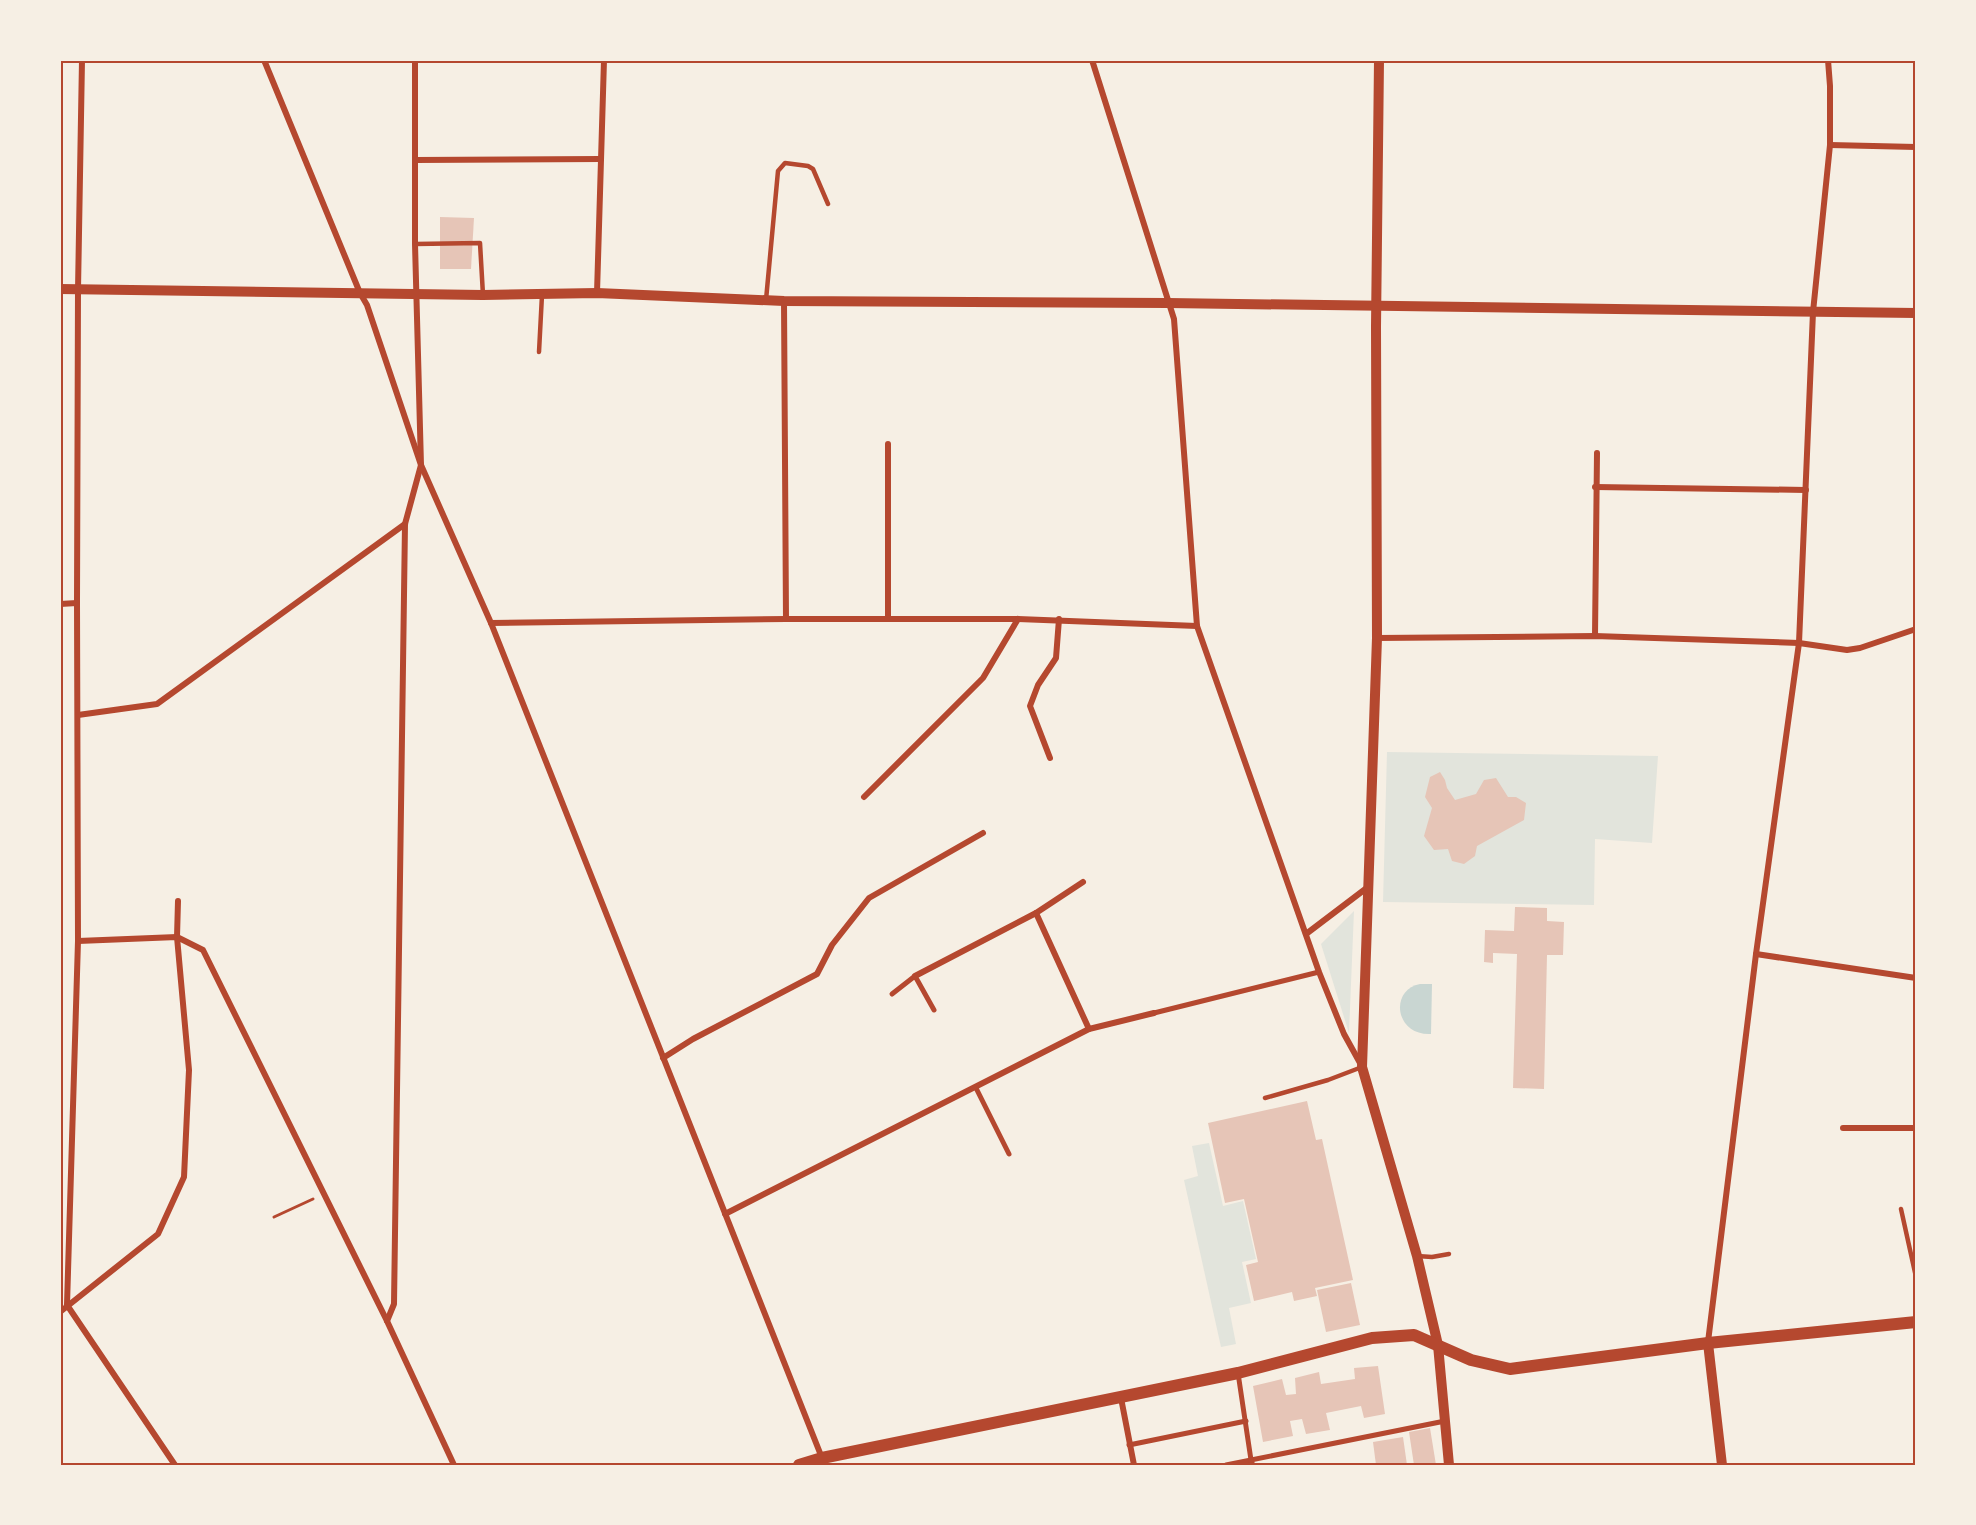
<svg xmlns="http://www.w3.org/2000/svg" width="1976" height="1525" viewBox="0 0 1976 1525" font-family="'Titillium Web',sans-serif">
  <style>
    .green { fill: #e2e4dc }
    .water { fill: #c9d6d2 }
    .building { fill: #e6c5b7 }
    .lines { fill: none; stroke-linecap: round; stroke-linejoin: round }
    .path { stroke: #b5482f; stroke-width: 3 }
    .service { stroke: #b5482f; stroke-width: 4.5 }
    .pedestrian { stroke: #b5482f; stroke-width: 5 }
    .minor { stroke: #b5482f; stroke-width: 6 }
    .tertiary { stroke: #b5482f; stroke-width: 10 }
    .secondary { stroke: #b5482f; stroke-width: 12 }
    .neatline { fill: none; stroke: #b5482f; stroke-width: 2 }
  </style>
  <rect width="100%" height="100%" fill="#f6efe4"/>
  <g class="green">
    <path d="M 1387,752 L 1658,756 L 1652,843 L 1595,839 L 1594,905 L 1383,902 Z"/>
    <path d="M 1354,911 L 1349,1033 L 1321,944 Z"/>
    <path d="M 1209,1143 L 1223,1206 L 1243,1201 L 1256,1259 L 1242,1262 L 1251,1303 L 1229,1308 L 1236,1344 L 1221,1347 L 1184,1180 L 1198,1176 L 1192,1146 Z"/>
  </g>
  <path class="water" d="M 1420,984 L 1432,984 L 1431,1034 C 1395,1036 1389,990 1420,984 Z"/>
  <g class="building">
    <path d="M 440,217 L 474,218 L 471,269 L 440,269 Z"/>
    <path d="M 1440,772 L 1445,780 L 1447,788 L 1455,800 L 1476,794 L 1484,780 L 1496,778 L 1508,797 L 1516,797 L 1526,803 L 1524,820 L 1477,846 L 1475,856 L 1464,864 L 1452,861 L 1448,849 L 1434,850 L 1424,836 L 1432,808 L 1425,797 L 1430,777 Z"/>
    <path d="M 1515,907 L 1547,908 L 1547,921 L 1564,922 L 1563,955 L 1547,955 L 1544,1089 L 1513,1088 L 1517,954 L 1493,953 L 1493,963 L 1484,962 L 1485,930 L 1514,931 Z"/>
    <path d="M 1307,1101 L 1316,1140 L 1322,1139 L 1353,1280 L 1315,1288 L 1317,1296 L 1294,1301 L 1292,1292 L 1254,1301 L 1246,1265 L 1258,1262 L 1244,1199 L 1225,1203 L 1208,1123 Z"/>
    <path d="M 1351,1283 L 1360,1325 L 1326,1332 L 1317,1290 Z"/>
    <path d="M 1378,1366 L 1385,1414 L 1364,1418 L 1361,1406 L 1326,1413 L 1330,1430 L 1306,1434 L 1302,1419 L 1290,1421 L 1293,1436 L 1263,1442 L 1253,1386 L 1282,1379 L 1286,1395 L 1296,1394 L 1295,1378 L 1319,1372 L 1321,1384 L 1355,1379 L 1354,1368 Z"/>
    <path d="M 1430,1428 L 1436,1465 L 1414,1465 L 1409,1432 Z"/>
    <path d="M 1403,1437 L 1407,1465 L 1376,1465 L 1373,1442 Z"/>
  </g>
  <g class="lines">
    <path class="path" d="M 274,1217 L 313,1199"/>
    <g class="service">
      <path d="M 415,244 L 480,243 L 483,295"/>
      <path d="M 766,300 L 778,171 L 785,163 L 808,166 L 813,169 L 828,204"/>
      <path d="M 539,352 L 542,295"/>
      <path d="M 1265,1098 L 1328,1080 L 1362,1067"/>
      <path d="M 1901,1209 L 1916,1277"/>
      <path d="M 1417,1256 L 1432,1257 L 1449,1254"/>
    </g>
    <g class="pedestrian">
      <path d="M 892,994 L 915,976 L 934,1010"/>
      <path d="M 1154,1013 L 1319,972"/>
      <path d="M 976,1088 L 1009,1154"/>
      <path d="M 1238,1373 L 1251,1460"/>
      <path d="M 1129,1445 L 1246,1421"/>
      <path d="M 1226,1465 L 1445,1421"/>
    </g>
    <g class="minor">
      <path d="M 264,60 L 360,293 L 367,305 L 421,465 L 491,623 L 822,1458"/>
      <path d="M 1092,60 L 1174,319 L 1197,626 L 1319,972 L 1344,1034 L 1360,1063"/>
      <path d="M 1830,145 L 1916,147"/>
      <path d="M 415,160 L 601,159"/>
      <path d="M 597,293 L 604,60"/>
      <path d="M 784,301 L 786,619"/>
      <path d="M 888,444 L 888,619"/>
      <path d="M 1595,487 L 1806,490"/>
      <path d="M 60,604 L 77,603"/>
      <path d="M 491,623 L 786,619 L 1018,619 L 1197,626"/>
      <path d="M 1595,636 L 1597,453"/>
      <path d="M 1377,638 L 1595,636 L 1799,643 L 1847,650 L 1860,648 L 1916,629"/>
      <path d="M 78,715 L 157,704 L 405,524"/>
      <path d="M 1050,758 L 1030,706 L 1038,685 L 1056,658 L 1059,619"/>
      <path d="M 864,797 L 983,678 L 1018,619"/>
      <path d="M 1036,913 L 1089,1029"/>
      <path d="M 1306,934 L 1368,887"/>
      <path d="M 78,941 L 177,937 L 203,950 L 387,1321 L 454,1465"/>
      <path d="M 1756,954 L 1916,978"/>
      <path d="M 915,976 L 1036,913 L 1083,882"/>
      <path d="M 663,1058 L 693,1039 L 817,974 L 832,945 L 869,898 L 983,833"/>
      <path d="M 1843,1128 L 1916,1128"/>
      <path d="M 725,1214 L 1089,1029 L 1154,1013"/>
      <path d="M 67,1305 L 78,941 L 77,603 L 78,290 L 82,60"/>
      <path d="M 67,1305 L 175,1465"/>
      <path d="M 60,1312 L 158,1234 L 184,1177 L 189,1070 L 177,937 L 178,901"/>
      <path d="M 387,1321 L 394,1304 L 405,524 L 421,465 L 415,244 L 415,60"/>
      <path d="M 1708,1342 L 1756,954 L 1799,643 L 1813,312 L 1830,145 L 1830,86 L 1828,60"/>
      <path d="M 1121,1398 L 1134,1465"/>
      <path d="M 1251,1460 L 1252,1465"/>
    </g>
    <g class="tertiary">
      <path d="M 1379,60 L 1376,327 L 1377,638 L 1362,1067 L 1417,1256 L 1438,1345 L 1449,1465"/>
      <path d="M 60,289 L 483,295 L 597,293 L 784,301 L 1168,303 L 1916,313"/>
      <path d="M 1708,1343 L 1722,1465"/>
    </g>
    <path class="secondary" d="M 799,1465 L 822,1458 L 1238,1373 L 1372,1338 L 1414,1335 L 1471,1360 L 1510,1369 L 1708,1343 L 1916,1322"/>
  </g>
  <rect width="1976" height="1525" fill="none" stroke="#f6efe4" stroke-width="123"/>
  <rect x="62" y="62" width="1852" height="1402" class="neatline"/>
</svg>
